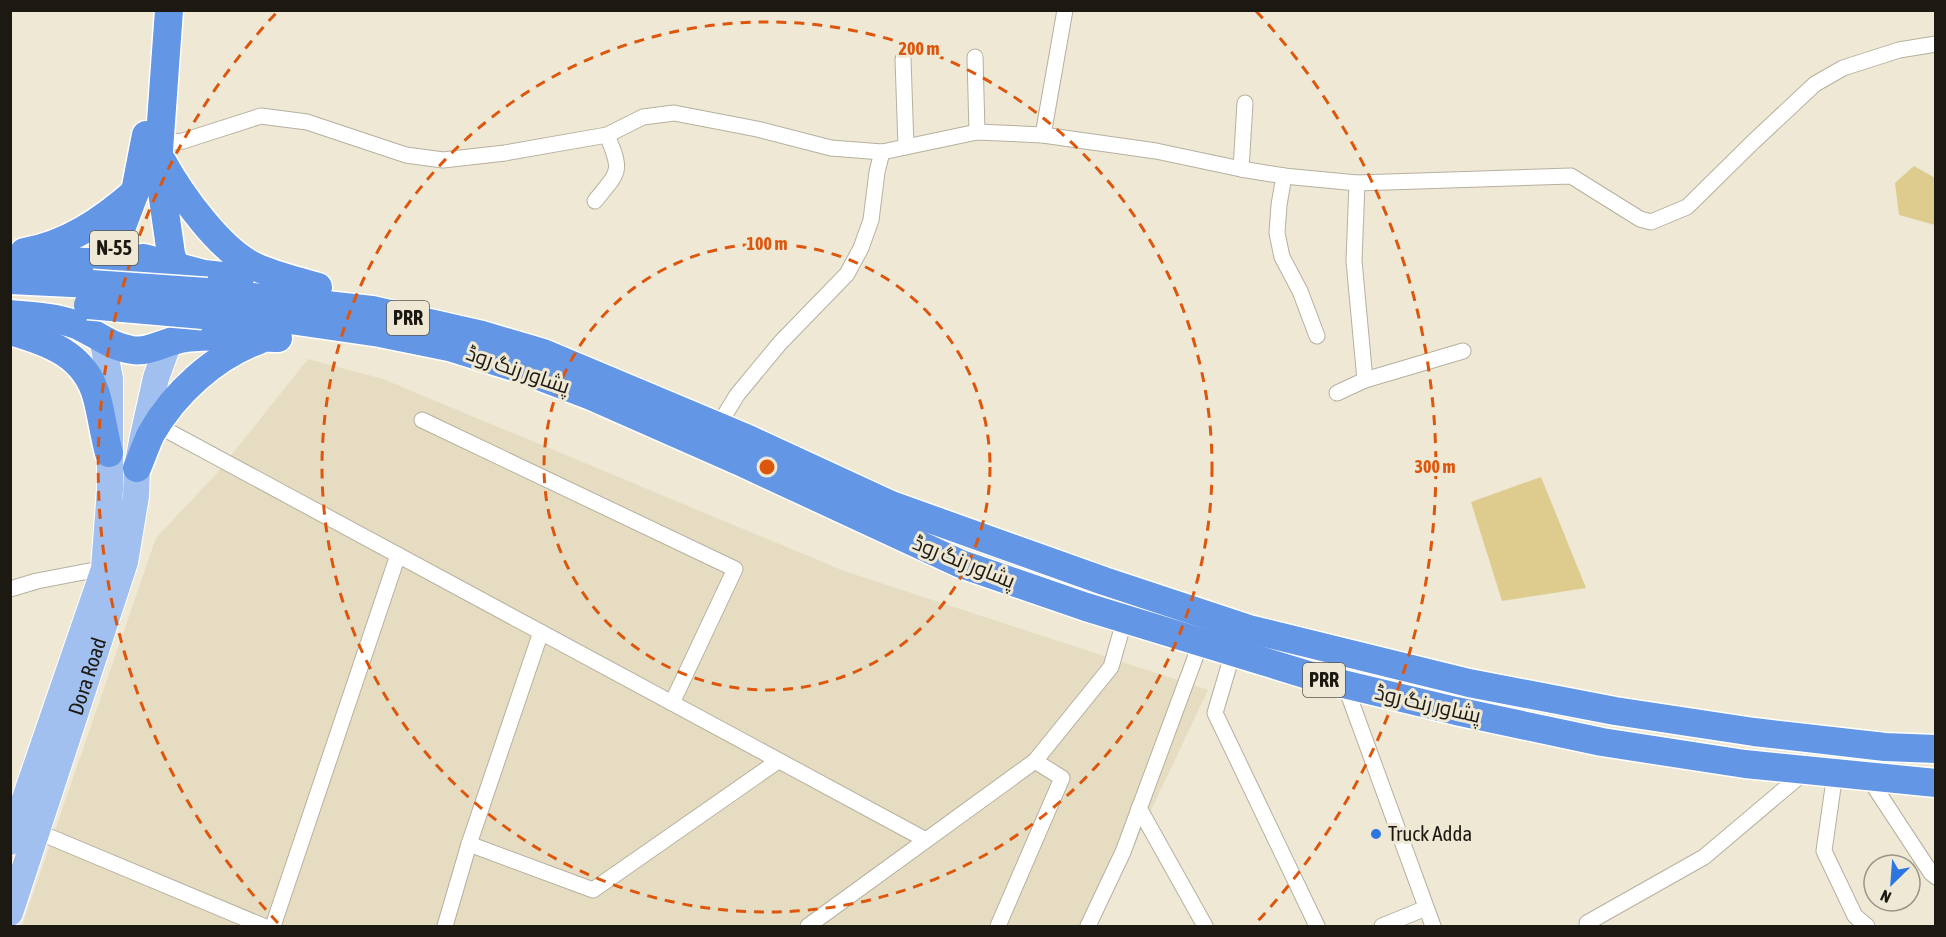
<svg xmlns="http://www.w3.org/2000/svg" width="1946" height="937" viewBox="0 0 1946 937" font-family="'Asap Condensed',Cairo,sans-serif">
  <style>
    .built { fill: #e5dcc2 }
    .green { fill: #decb8e }
    .lines { fill: none; stroke-linecap: round; stroke-linejoin: round }
    .street-casing { stroke: #b6b09e; stroke-width: 17 }
    .primary-casing { stroke: #fff; stroke-width: 28 }
    .highway-casing { stroke: #fff; stroke-width: 31 }
    .street { stroke: #fff; stroke-width: 15 }
    .primary { stroke: #a1c0ef; stroke-width: 26 }
    .highway { stroke: #6396e5; stroke-width: 28 }
    .highway-bridge-casing { stroke: #fff; stroke-width: 31; stroke-linecap: butt }
    .highway-bridge { stroke: #6396e5; stroke-width: 28 }
    .ring { fill: none; stroke: #de560c; stroke-width: 3; stroke-dasharray: 10 8 }
    .poi-dot { fill: #2c76e2; stroke: #eee8d5; stroke-width: 2 }
    .labels { text-anchor: middle; stroke-width: 6; stroke-linejoin: round; paint-order: stroke }
    .shield { fill: #eee8d5; stroke: #5a574c; stroke-width: 1.5 }
    .shield-label { font-size: 20px; font-weight: bold; fill: #1b1912 }
    .street-label { font-size: 21px; fill: #1b1912; stroke: #eee8d5 }
    .poi-label { font-size: 21px; fill: #1b1912; stroke: #eee8d5; text-anchor: start }
    .centre { fill: #de560c; stroke: #eee8d5; stroke-width: 3 }
    .ring-label { font-size: 18px; text-anchor: middle; font-weight: bold; fill: #de560c; stroke: #eee8d5; stroke-width: 6; stroke-linejoin: round; paint-order: stroke }
  </style>
  <rect width="100%" height="100%" fill="#eee8d5"/>
  <path class="built" d="M 308,359 L 383,379 L 844,571 L 1208,690 L 1096,926 L 22,926 L 156,538 L 217,473 Z"/>
  <g class="green">
    <path d="M 1914,166 L 1935,178 L 1935,225 L 1899,215 L 1895,183 Z"/>
    <path d="M 1541,477 L 1586,588 L 1502,601 L 1471,502 Z"/>
  </g>
  <g class="lines">
    <defs>
      <g id="street">
        <path d="M 975,57 L 977,132"/>
        <path d="M 903,59 L 906,147"/>
        <path d="M 1043,135 L 1065,10"/>
        <path d="M 158,144 L 183,141 L 261,116 L 307,122 L 406,155 L 443,160 L 505,153 L 607,135 L 643,117 L 674,113 L 757,129 L 831,148 L 882,152 L 977,132 L 1043,135 L 1156,151 L 1241,169 L 1284,176 L 1357,183 L 1571,176 L 1640,219 L 1651,222 L 1687,207 L 1753,142 L 1815,84 L 1843,68 L 1899,50 L 1936,44"/>
        <path d="M 1241,169 L 1245,103"/>
        <path d="M 1284,176 L 1279,205 L 1277,233 L 1282,257 L 1300,291 L 1317,336"/>
        <path d="M 1357,183 L 1354,261 L 1365,380 L 1463,351"/>
        <path d="M 595,201 C 619,171 623,173 607,135"/>
        <path d="M 1337,393 L 1365,380"/>
        <path d="M 726,413 L 737,395 L 780,343 L 847,274 L 861,248 L 871,220 L 877,172 L 882,152"/>
        <path d="M 422,420 L 735,569 L 672,703"/>
        <path d="M 157,425 L 926,840"/>
        <path d="M 10,589 L 37,581 L 110,567"/>
        <path d="M 1233,652 L 1215,713 L 1317,926"/>
        <path d="M 1345,685 L 1433,926"/>
        <path d="M 1035,761 L 1111,667 L 1125,618"/>
        <path d="M 1835,773 L 1824,851 L 1855,916 L 1867,926"/>
        <path d="M 1868,777 L 1931,873 L 1936,877"/>
        <path d="M 1139,808 L 1205,926"/>
        <path d="M 31,829 L 263,926"/>
        <path d="M 469,844 L 593,890 L 778,761"/>
        <path d="M 273,926 L 398,555"/>
        <path d="M 445,926 L 469,844 L 541,632"/>
        <path d="M 808,926 L 1035,761 L 1062,778 L 998,926"/>
        <path d="M 1088,926 L 1123,852 L 1201,642"/>
        <path d="M 1382,926 L 1426,908"/>
        <path d="M 1590,926 L 1587,923 L 1704,857 L 1807,770"/>
      </g>
      <g id="primary">
        <path d="M 10,842 L 104,569 L 110,489 L 110,379 L 102,338"/>
        <path id="s1" d="M 10,913 L 125,562 L 136,496 L 137,468 L 143,436 L 156,378 L 169,342"/>
      </g>
      <g id="highway">
        <path d="M 169,10 L 158,164 L 171,254 L 179,279"/>
        <path d="M 162,161 C 180,194 221,252 256,267 C 276,276 298,281 318,287"/>
        <path d="M 24,252 C 67,245 103,220 135,192"/>
        <path d="M 10,260 L 90,262 L 144,258 L 204,274 L 240,278"/>
        <path d="M 104,274 L 135,192 L 146,135"/>
        <path d="M 10,280 L 92,284"/>
        <path d="M 207,292 L 372,310 L 482,335 L 543,353 L 748,439 L 891,505 L 1104,581 L 1249,629 L 1469,683 L 1615,711 L 1754,732 L 1885,747 L 1936,749"/>
        <path d="M 10,314 C 31,316 55,317 74,324 C 94,332 110,347 132,350 C 151,353 167,340 186,338 C 215,334 248,337 278,338"/>
        <path d="M 203,315 L 290,320 L 380,333 L 449,347 L 520,369 L 591,396 L 743,463 L 961,564 L 1086,607 L 1318,678 L 1456,711 L 1602,742 L 1745,764 L 1936,783"/>
        <path d="M 10,331 C 49,342 86,355 97,398 C 102,417 104,435 109,453"/>
        <path d="M 137,468 C 142,457 146,444 151,434 C 174,393 215,356 259,340"/>
      </g>
    </defs>
    <use href="#street" class="street-casing"/>
    <use href="#primary" class="primary-casing"/>
    <use href="#highway" class="highway-casing"/>
    <use href="#street" class="street"/>
    <use href="#primary" class="primary"/>
    <use href="#highway" class="highway"/>
    <defs>
      <g id="highway-bridge">
        <path d="M 92,284 L 207,292"/>
        <path d="M 88,305 L 203,315"/>
      </g>
    </defs>
    <use href="#highway-bridge" class="highway-bridge-casing"/>
    <use href="#highway-bridge" class="highway-bridge"/>
  </g>
  <g class="ring">
    <circle cx="767" cy="467" r="223"/>
    <circle cx="767" cy="467" r="445"/>
    <path d="M278 923A668 668 0 0 1 278 11M1256 11A668 668 0 0 1 1256 923"/>
  </g>
  <circle class="poi-dot" cx="1376" cy="834" r="6"/>
  <g class="labels">
    <g class="shield">
      <rect x="90" y="231" width="48" height="34" rx="4.5"/>
      <rect x="387" y="301" width="42" height="34" rx="4.5"/>
      <rect x="1303" y="663" width="42" height="34" rx="4.5"/>
    </g>
    <g class="shield-label">
      <text x="114" y="255">N-55</text>
      <text x="408" y="325">PRR</text>
      <text x="1324" y="687">PRR</text>
    </g>
    <g class="street-label">
      <text transform="translate(518 370) rotate(19)" y="7">پشاور رنگ روڈ</text>
      <text transform="translate(964 562) rotate(22)" y="7">پشاور رنگ روڈ</text>
      <text dy="7" stroke="none"><textPath href="#s1" startOffset="249">Dora Road</textPath></text>
      <text transform="translate(1428 704) rotate(13)" y="7">پشاور رنگ روڈ</text>
    </g>
    <g class="poi-label">
      <text x="1388" y="841">Truck Adda</text>
    </g>
  </g>
  <circle cx="767" cy="467" r="9" class="centre"/>
  <g class="ring-label">
    <text x="919" y="55">200 m</text>
    <text x="767" y="250">100 m</text>
    <text x="1435" y="473">300 m</text>
  </g>
  <rect width="1946" height="937" fill="none" stroke="#1b1912" stroke-width="24"/>
  <g transform="translate(1892 883) rotate(205)"><circle r="28" fill="#eee8d5" stroke="#9a9587" stroke-width="1.5"/>
  <path d="M0-4.5L10 22L0 15L-10 22Z" fill="#2c76e2"/>
  <text y="-9" font-size="16" font-weight="bold" text-anchor="middle" fill="#1b1912">N</text>
  </g>
</svg>
